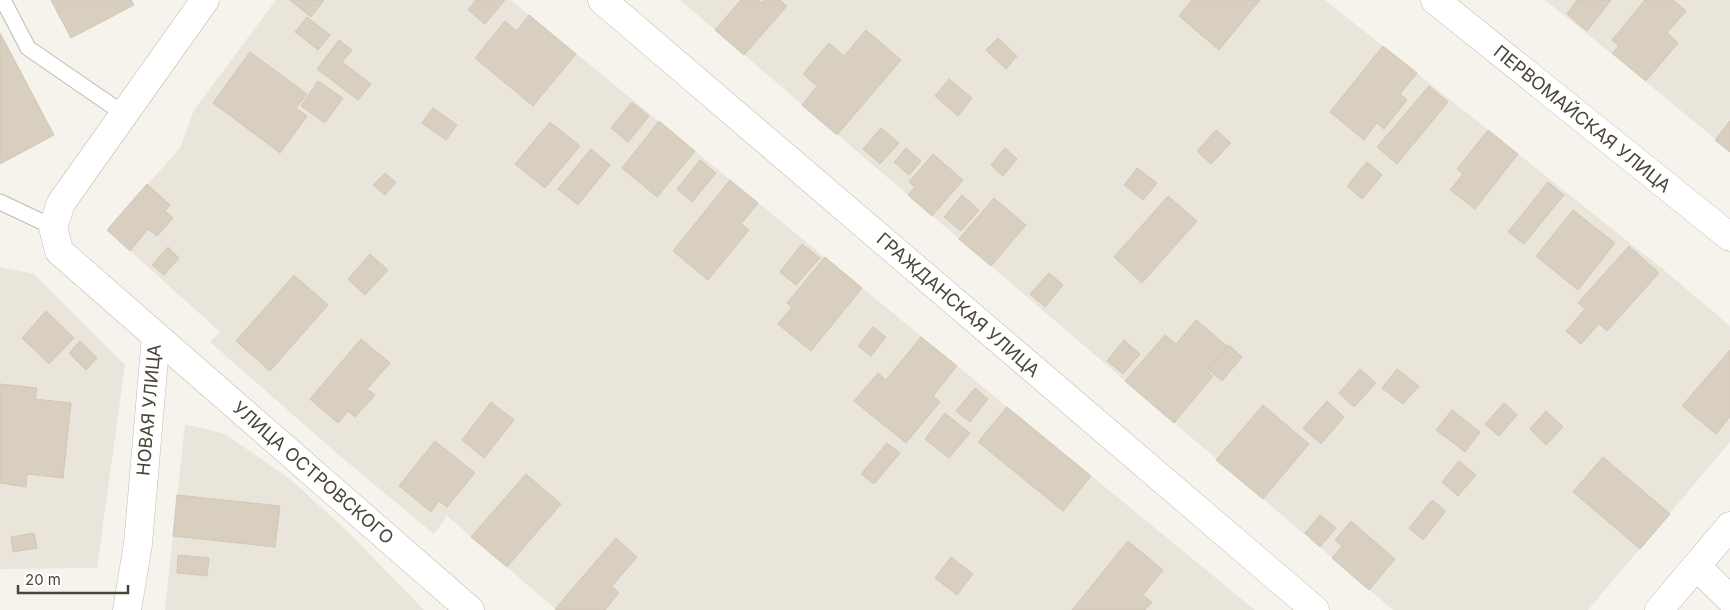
<svg xmlns="http://www.w3.org/2000/svg" width="1730" height="610" viewBox="0 0 1730 610" font-family="Inter,sans-serif">
  <style>
    .residential { fill: #eae5da }
    .building { fill: #d8cfc1; stroke: #d3c7b4 }
    .lines { fill: none; stroke-linecap: round; stroke-linejoin: round }
    .service-casing { stroke: #c2bbae; stroke-width: 17 }
    .minor-casing { stroke: #c2bbae; stroke-width: 29 }
    .service { stroke: #fff; stroke-width: 15 }
    .minor { stroke: #fff; stroke-width: 28 }
    .labels { text-anchor: middle; stroke-width: 4.5; stroke-linejoin: round; paint-order: stroke }
    .street-label { font-size: 18px; fill: #4b4439; stroke: #fff }
  </style>
  <rect width="100%" height="100%" fill="#f6f3ec"/>
  <g class="residential">
    <path d="M 276,0 L 511,0 L 1255,610 L 557,610 L 447,516 L 434,534 L 347,462 L 210,342 L 220,332 L 107,230 L 180,148 L 194,110 Z"/>
    <path d="M 680,0 L 1325,0 L 1665,271 L 1730,326 L 1730,442 L 1588,610 L 1393,610 Z"/>
    <path d="M 1545,0 L 1730,0 L 1730,151 L 1590,36 Z"/>
    <path d="M 0,267 L 34,274 L 125,365 L 97,568 L 0,569 Z"/>
    <path d="M 185,424 L 225,434 L 290,479 L 347,531 L 424,610 L 165,610 Z"/>
  </g>
  <g class="building">
    <path d="M 51,0 L 131,0 L 134,5 L 71,38 Z"/>
    <path d="M 290,0 L 324,0 L 311,17 Z"/>
    <path d="M 476,0 L 505,0 L 485,24 L 468,10 Z"/>
    <path d="M 741,0 L 758,0 L 762,3 L 764,0 L 780,0 L 787,6 L 744,55 L 715,30 Z"/>
    <path d="M 1192,0 L 1260,0 L 1219,50 L 1179,16 Z"/>
    <path d="M 1577,0 L 1611,0 L 1587,31 L 1567,14 Z"/>
    <path d="M 1645,0 L 1673,0 L 1686,11 L 1667,33 L 1678,43 L 1646,81 L 1612,53 L 1619,46 L 1612,40 Z"/>
    <path d="M 529,15 L 576,54 L 533,106 L 475,58 L 505,21 L 517,31 Z"/>
    <path d="M 307,17 L 330,35 L 318,50 L 295,32 Z"/>
    <path d="M 866,30 L 901,60 L 837,135 L 802,105 L 817,86 L 803,74 L 829,43 L 844,56 Z"/>
    <path d="M 0,33 L 54,135 L 0,164 Z"/>
    <path d="M 998,38 L 1017,56 L 1006,69 L 986,50 Z"/>
    <path d="M 339,40 L 352,50 L 342,62 L 371,84 L 358,100 L 317,69 Z"/>
    <path d="M 1383,46 L 1417,73 L 1400,94 L 1407,100 L 1384,129 L 1377,123 L 1364,140 L 1330,112 Z"/>
    <path d="M 250,52 L 307,94 L 296,108 L 307,116 L 280,153 L 213,103 Z"/>
    <path d="M 949,79 L 972,98 L 958,116 L 935,96 Z"/>
    <path d="M 318,81 L 343,98 L 325,123 L 301,106 Z"/>
    <path d="M 1429,86 L 1448,102 L 1397,164 L 1377,147 Z"/>
    <path d="M 632,102 L 649,116 L 628,142 L 611,128 Z"/>
    <path d="M 433,108 L 457,125 L 446,140 L 422,123 Z"/>
    <path d="M 659,121 L 695,151 L 657,197 L 622,168 Z"/>
    <path d="M 1730,121 L 1730,152 L 1715,140 Z"/>
    <path d="M 550,122 L 580,146 L 545,188 L 515,164 Z"/>
    <path d="M 881,128 L 899,143 L 880,164 L 863,149 Z"/>
    <path d="M 1216,130 L 1231,143 L 1211,164 L 1197,151 Z"/>
    <path d="M 1488,130 L 1518,154 L 1475,209 L 1450,190 L 1463,174 L 1457,169 Z"/>
    <path d="M 906,148 L 921,161 L 909,175 L 894,162 Z"/>
    <path d="M 1005,148 L 1017,159 L 1003,176 L 991,165 Z"/>
    <path d="M 591,149 L 610,165 L 578,205 L 558,189 Z"/>
    <path d="M 933,154 L 963,180 L 932,216 L 908,195 L 915,187 L 909,182 Z"/>
    <path d="M 700,160 L 716,173 L 692,202 L 677,189 Z"/>
    <path d="M 1367,162 L 1382,175 L 1362,199 L 1347,186 Z"/>
    <path d="M 1137,168 L 1157,183 L 1143,200 L 1124,185 Z"/>
    <path d="M 385,173 L 396,182 L 385,195 L 373,185 Z"/>
    <path d="M 730,180 L 758,203 L 741,224 L 749,230 L 708,280 L 673,251 Z"/>
    <path d="M 1548,182 L 1564,195 L 1524,244 L 1508,232 Z"/>
    <path d="M 147,184 L 170,205 L 165,211 L 173,218 L 157,236 L 148,229 L 130,251 L 107,230 Z"/>
    <path d="M 962,195 L 979,210 L 961,231 L 944,217 Z"/>
    <path d="M 1168,196 L 1197,221 L 1142,283 L 1114,257 Z"/>
    <path d="M 994,198 L 1026,225 L 991,266 L 959,239 Z"/>
    <path d="M 1573,210 L 1615,243 L 1578,290 L 1536,256 Z"/>
    <path d="M 802,244 L 820,258 L 796,285 L 780,272 Z"/>
    <path d="M 1629,246 L 1659,273 L 1607,331 L 1599,324 L 1581,344 L 1566,331 L 1585,309 L 1578,303 Z"/>
    <path d="M 168,247 L 179,258 L 164,275 L 152,265 Z"/>
    <path d="M 370,254 L 388,270 L 365,295 L 348,279 Z"/>
    <path d="M 825,257 L 862,288 L 811,351 L 778,324 L 792,307 L 787,303 Z"/>
    <path d="M 1049,273 L 1063,285 L 1045,307 L 1030,294 Z"/>
    <path d="M 294,275 L 328,305 L 270,371 L 236,341 Z"/>
    <path d="M 46,311 L 74,338 L 49,364 L 22,338 Z"/>
    <path d="M 1196,320 L 1227,346 L 1206,370 L 1213,376 L 1174,423 L 1125,381 L 1165,335 L 1176,344 Z"/>
    <path d="M 873,327 L 886,337 L 871,356 L 858,346 Z"/>
    <path d="M 921,337 L 957,366 L 933,396 L 940,402 L 906,443 L 854,401 L 878,373 L 886,380 Z"/>
    <path d="M 361,339 L 390,363 L 367,389 L 375,395 L 355,417 L 348,411 L 338,423 L 310,399 Z"/>
    <path d="M 1124,340 L 1140,354 L 1123,374 L 1107,361 Z"/>
    <path d="M 80,341 L 97,358 L 86,370 L 69,353 Z"/>
    <path d="M 1229,345 L 1242,357 L 1222,381 L 1208,369 Z"/>
    <path d="M 1730,350 L 1730,417 L 1716,434 L 1682,406 Z"/>
    <path d="M 1360,369 L 1376,383 L 1354,407 L 1339,393 Z"/>
    <path d="M 1397,369 L 1419,386 L 1403,404 L 1382,388 Z"/>
    <path d="M 0,384 L 37,388 L 35,399 L 71,403 L 63,478 L 27,474 L 26,487 L 0,483 Z"/>
    <path d="M 975,388 L 988,399 L 970,422 L 956,411 Z"/>
    <path d="M 1327,401 L 1344,417 L 1321,444 L 1303,428 Z"/>
    <path d="M 491,402 L 514,420 L 484,458 L 462,440 Z"/>
    <path d="M 1504,403 L 1517,415 L 1499,436 L 1485,424 Z"/>
    <path d="M 1263,405 L 1309,444 L 1263,499 L 1216,460 Z"/>
    <path d="M 1007,407 L 1091,476 L 1063,511 L 978,442 Z"/>
    <path d="M 1452,410 L 1480,432 L 1465,452 L 1436,430 Z"/>
    <path d="M 1546,411 L 1563,427 L 1546,445 L 1530,429 Z"/>
    <path d="M 945,413 L 970,433 L 949,458 L 925,439 Z"/>
    <path d="M 435,441 L 475,473 L 447,507 L 439,501 L 431,512 L 399,486 Z"/>
    <path d="M 887,443 L 900,453 L 874,484 L 861,474 Z"/>
    <path d="M 1603,457 L 1670,514 L 1640,549 L 1573,492 Z"/>
    <path d="M 1459,461 L 1476,475 L 1458,496 L 1442,482 Z"/>
    <path d="M 526,474 L 561,504 L 507,567 L 471,537 Z"/>
    <path d="M 177,495 L 280,506 L 275,547 L 173,536 Z"/>
    <path d="M 1432,500 L 1446,511 L 1423,540 L 1409,528 Z"/>
    <path d="M 1320,515 L 1336,528 L 1320,547 L 1305,533 Z"/>
    <path d="M 1351,521 L 1395,559 L 1369,590 L 1332,558 L 1342,546 L 1335,540 Z"/>
    <path d="M 34,533 L 37,548 L 13,552 L 11,537 Z"/>
    <path d="M 616,538 L 637,557 L 612,586 L 619,593 L 605,610 L 557,610 L 555,609 Z"/>
    <path d="M 1128,541 L 1163,570 L 1143,595 L 1152,602 L 1145,610 L 1072,610 Z"/>
    <path d="M 178,555 L 209,558 L 207,576 L 177,573 Z"/>
    <path d="M 951,557 L 973,574 L 957,595 L 935,578 Z"/>
  </g>
  <g class="lines">
    <defs>
      <g id="service">
        <path d="M 3,0 L 28,48 L 124,114"/>
        <path d="M 0,202 L 53,227"/>
      </g>
      <g id="minor">
        <path d="M 602,0 L 1315,610"/>
        <path d="M 1435,0 L 1730,237"/>
        <path d="M 156,336 L 470,610"/>
        <path d="M 1696,566 L 1730,599"/>
        <path d="M 127,610 L 138,544 L 156,336 L 59,251 L 53,227 L 61,203 L 205,0"/>
        <path d="M 1659,610 L 1730,526"/>
      </g>
    </defs>
    <use href="#service" class="service-casing"/>
    <use href="#minor" class="minor-casing"/>
    <use href="#service" class="service"/>
    <use href="#minor" class="minor"/>
  </g>
  <g class="labels">
    <g class="street-label">
      <text transform="translate(1582 119) rotate(39)" y="6">ПЕРВОМАЙСКАЯ УЛИЦА</text>
      <text transform="translate(958 305) rotate(41)" y="6">ГРАЖДАНСКАЯ УЛИЦА</text>
      <text transform="translate(149 410) rotate(-85)" y="6">НОВАЯ УЛИЦА</text>
      <text transform="translate(313 473) rotate(41)" y="6">УЛИЦА ОСТРОВСКОГО</text>
    </g>
  </g>
  <path d="M18 585v8h110v-8" fill="none" stroke="#4b4439" stroke-width="2.5"/>
  <text x="25" y="585" font-size="15" fill="#4b4439" stroke="#ffffff" stroke-width="4" paint-order="stroke">20 m</text>
</svg>
